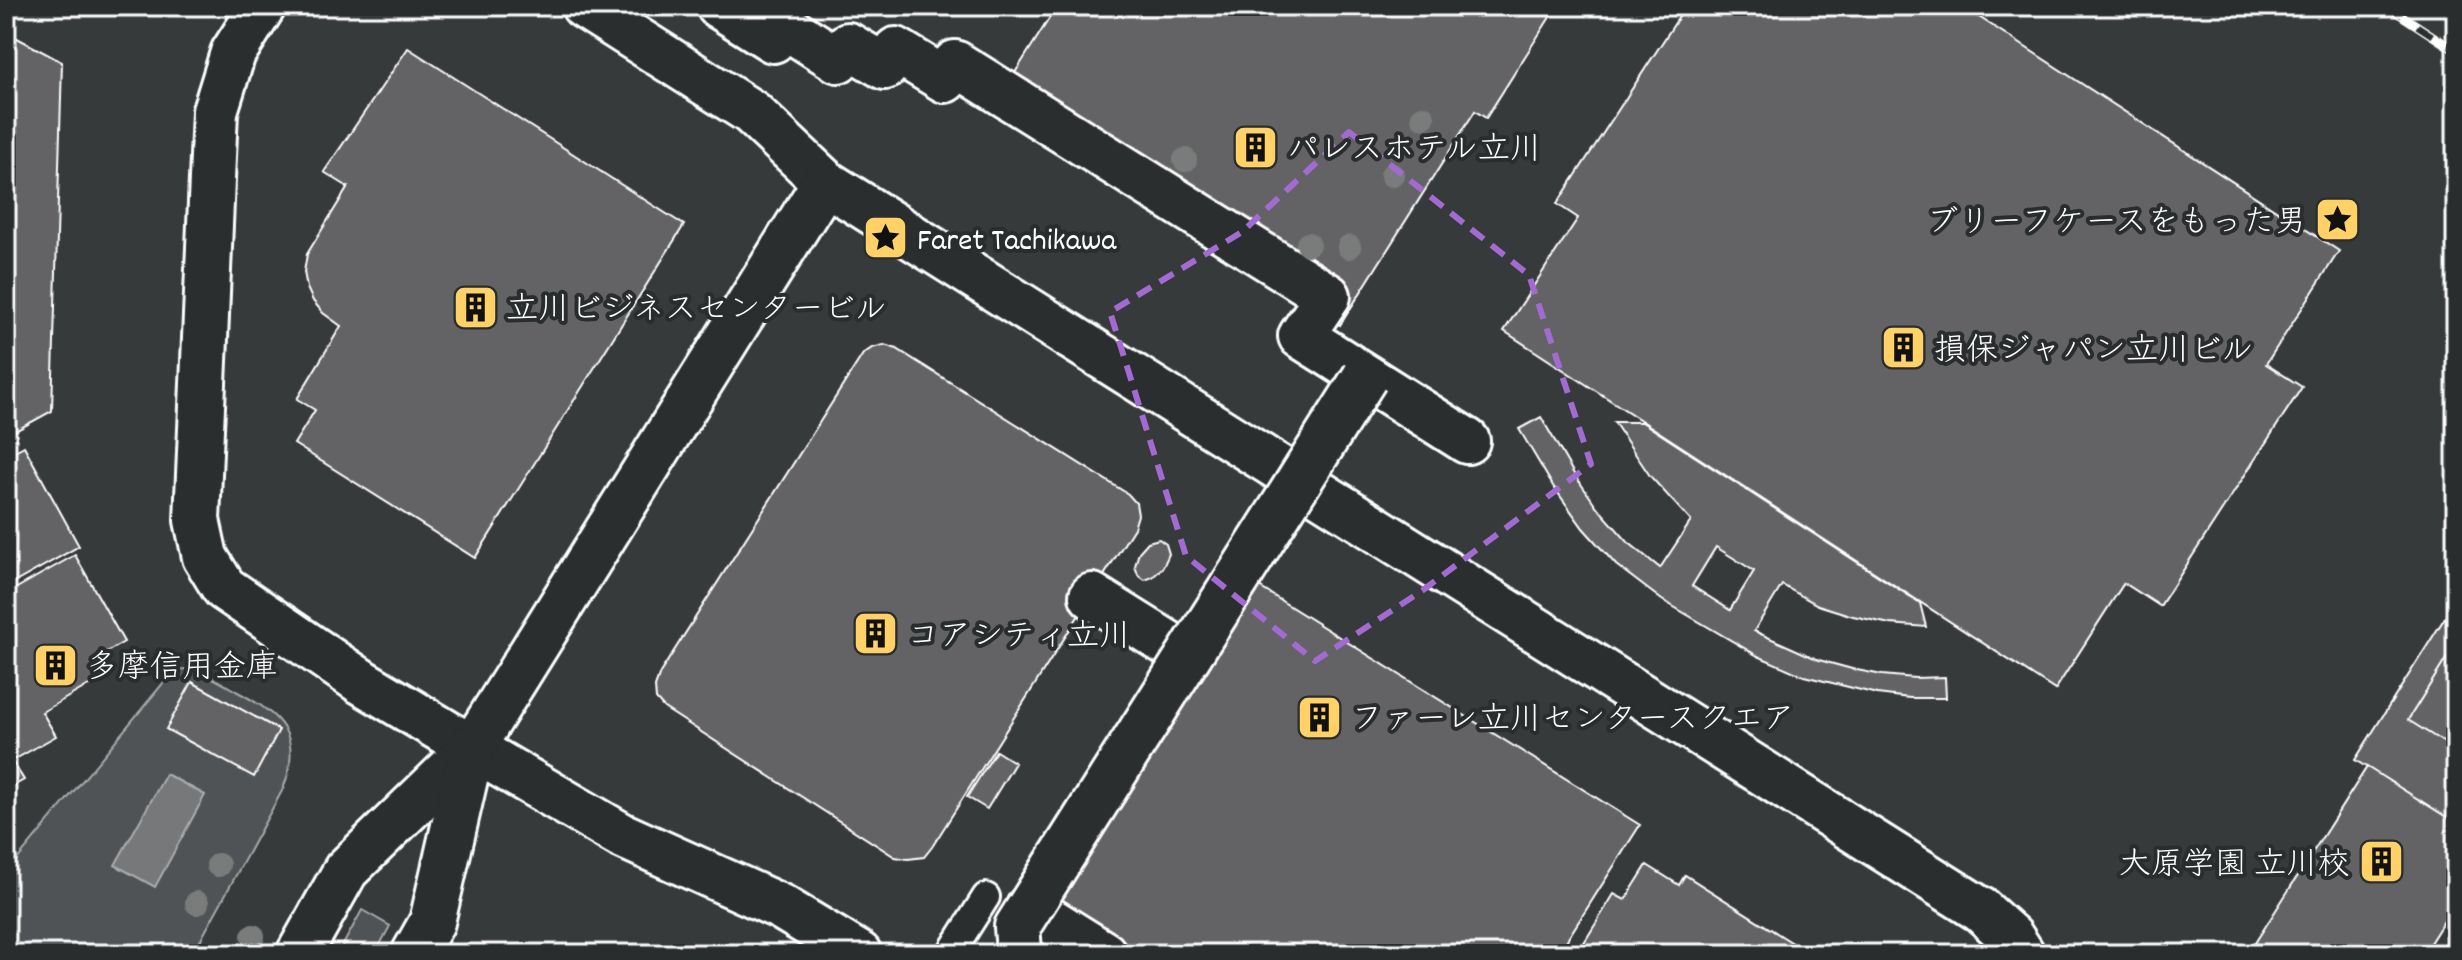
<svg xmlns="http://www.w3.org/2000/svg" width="2462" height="960" viewBox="0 0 2462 960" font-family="Dekko,'Klee One',sans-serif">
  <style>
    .green { fill: #505354; stroke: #a8a9aa; stroke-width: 2 }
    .water { fill: #767879; stroke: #adaeaf; stroke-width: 2 }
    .building { fill: #636465; stroke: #fff; stroke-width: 2; fill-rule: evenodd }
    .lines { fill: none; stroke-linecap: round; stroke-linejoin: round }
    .lane-casing { stroke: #fff; stroke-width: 32 }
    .street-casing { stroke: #fff; stroke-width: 50 }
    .secondary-casing { stroke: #fff; stroke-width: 50 }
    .lane { stroke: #2a2d2e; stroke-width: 26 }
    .street { stroke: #2a2d2e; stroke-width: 44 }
    .secondary { stroke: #2a2d2e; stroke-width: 44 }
    .rail-casing { stroke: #fff; stroke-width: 9 }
    .rail { stroke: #2a2d2e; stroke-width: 6; stroke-dasharray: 18; stroke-linecap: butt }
    .street-bridge-casing { stroke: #fff; stroke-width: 50; stroke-linecap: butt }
    .street-bridge { stroke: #2a2d2e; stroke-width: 44 }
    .tree { fill: #7a7c7c }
    .marked { fill: none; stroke: #a36bd2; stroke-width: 6; stroke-dasharray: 16 10; stroke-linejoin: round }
    .labels { text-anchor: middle; stroke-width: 8; stroke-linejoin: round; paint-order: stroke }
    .poi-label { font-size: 32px; fill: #fff; stroke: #2a2d2e; text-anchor: start }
  </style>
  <rect width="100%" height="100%" fill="#373a3b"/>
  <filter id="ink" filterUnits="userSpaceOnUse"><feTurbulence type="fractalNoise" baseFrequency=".0125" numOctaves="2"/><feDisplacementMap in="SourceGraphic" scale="16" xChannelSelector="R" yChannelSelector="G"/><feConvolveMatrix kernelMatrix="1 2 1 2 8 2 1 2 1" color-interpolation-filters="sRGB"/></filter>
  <g filter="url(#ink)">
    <g class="green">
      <path d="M 191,668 C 207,674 221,682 236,691 C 281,715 304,735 283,789 L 193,954 L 6,954 L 6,873 L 169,676 L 180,670 Z"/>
      <path d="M 362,910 L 390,926 L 375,954 L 338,954 Z"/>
    </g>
    <path class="water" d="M 166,774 L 205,795 L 155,887 L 115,865 Z"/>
    <g class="building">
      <path d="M 1057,6 L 1557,6 L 1486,118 L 1475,111 L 1340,325 L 994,106 Z"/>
      <path d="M 1686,6 L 1962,6 L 2339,251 L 2266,364 L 2302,387 L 2160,606 L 2124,583 L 2055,690 L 1504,331 L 1578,218 L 1557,204 Z"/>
      <path d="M 6,32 L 62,62 L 52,411 L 6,436 Z"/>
      <path d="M 408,48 L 684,225 L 475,558 L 294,444 L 315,410 L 297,399 L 341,326 L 323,313 L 313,301 L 307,288 L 304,272 L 307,254 L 348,187 L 324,172 Z"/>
      <path d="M 884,345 L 897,349 L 1128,494 L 1136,503 L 1138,515 L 1134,528 L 932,847 L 924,857 L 908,859 L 895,857 L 664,708 L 656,699 L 655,687 L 660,673 L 863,354 L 872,348 Z"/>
      <path d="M 1541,417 L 1574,474 L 1597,507 L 1628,542 L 1660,568 L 1691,521 L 1650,476 L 1614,422 L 1642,422 L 1920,603 L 1926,627 L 1890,624 L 1853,616 L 1818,605 L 1782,585 L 1754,631 L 1819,660 L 1852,669 L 1882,675 L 1915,678 L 1945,677 L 1946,698 L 1910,698 L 1877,694 L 1804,676 L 1758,656 L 1662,600 L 1616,565 L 1583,528 L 1553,486 L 1519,429 ZM 1716,547 L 1754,571 L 1730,610 L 1692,586 Z"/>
      <path d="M 24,446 L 79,546 L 10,585 L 6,578 L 6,456 Z"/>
      <path d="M 1159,539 L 1166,544 L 1169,554 L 1163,567 L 1153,577 L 1145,580 L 1138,575 L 1135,566 L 1139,552 L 1148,542 Z"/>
      <path d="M 75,555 L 124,642 L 100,656 L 110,673 L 42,712 L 56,736 L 12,761 L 24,780 L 6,790 L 6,594 Z"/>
      <path d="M 1256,585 L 1640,825 L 1558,954 L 1094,954 L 1044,922 Z"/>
      <path d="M 2456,600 L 2456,823 L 2355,760 Z"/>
      <path d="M 2456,643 L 2456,750 L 2408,720 Z"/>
      <path d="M 192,682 L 279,730 L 254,777 L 166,729 Z"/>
      <path d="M 996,751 L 1015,763 L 987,809 L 967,797 Z"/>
      <path d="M 2367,767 L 2456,823 L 2456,902 L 2423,954 L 2248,954 Z"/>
      <path d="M 1647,865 L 1679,885 L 1685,875 L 1810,954 L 1577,954 L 1614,894 L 1625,900 Z"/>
    </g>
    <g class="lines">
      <defs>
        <path id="lane" d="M 950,954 L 986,897"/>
        <g id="street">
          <path d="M 263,6 L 233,53 L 215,111 L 197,520 L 205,557 L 224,588 L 362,682 L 472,748"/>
          <path d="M 584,6 L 751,112 L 825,182"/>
          <path d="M 719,6 L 773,40 L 783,25 L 838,60 L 848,45 L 885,67 L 896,50 L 945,80 L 955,63 L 1328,296 L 1301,336 L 1467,441"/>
          <path d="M 1092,596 L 1188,656"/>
          <path d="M 1029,907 L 1104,954"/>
        </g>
        <g id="secondary">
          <path d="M 472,748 L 621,835 L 781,907 L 859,954"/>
          <path d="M 299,954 L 346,870 L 472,748 L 825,182 L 1981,910 L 2011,937 L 2022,954"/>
          <path d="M 414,954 L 432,922 L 472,748"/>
        </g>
      </defs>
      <use href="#lane" class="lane-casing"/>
      <use href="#street" class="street-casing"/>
      <use href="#secondary" class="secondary-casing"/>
      <use href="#lane" class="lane"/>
      <use href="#street" class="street"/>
      <use href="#secondary" class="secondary"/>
      <defs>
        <g id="rail">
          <path d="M 2387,6 L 2456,51"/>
          <path d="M 2452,6 L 2456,8"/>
        </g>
      </defs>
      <use href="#rail" class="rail-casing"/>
      <use href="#rail" class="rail"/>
      <defs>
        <path id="street-bridge" d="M 1016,954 L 1019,950 L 1017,927 L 1365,377"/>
      </defs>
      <use href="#street-bridge" class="street-bridge-casing"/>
      <use href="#street-bridge" class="street-bridge"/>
    </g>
    <g class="tree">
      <circle cx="1423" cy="117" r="12"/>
      <circle cx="1185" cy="160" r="12"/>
      <circle cx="1392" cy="175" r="12"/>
      <circle cx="1308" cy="244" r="12"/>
      <circle cx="1349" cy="247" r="12"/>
      <circle cx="218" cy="865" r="12"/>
      <circle cx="197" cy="903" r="12"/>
      <circle cx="253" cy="936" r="12"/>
    </g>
  </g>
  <path class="marked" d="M 1349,132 L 1529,275 L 1591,464 L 1423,590 L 1315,661 L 1186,556 L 1110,312 L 1242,232 Z"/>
  <defs>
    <symbol id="building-square" viewBox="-11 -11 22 22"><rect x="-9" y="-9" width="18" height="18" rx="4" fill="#ffd166" stroke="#2a2d2e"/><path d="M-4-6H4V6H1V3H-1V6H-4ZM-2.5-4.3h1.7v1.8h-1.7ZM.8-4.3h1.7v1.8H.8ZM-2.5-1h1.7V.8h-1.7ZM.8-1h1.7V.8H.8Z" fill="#111"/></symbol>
    <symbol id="sight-square" viewBox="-11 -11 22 22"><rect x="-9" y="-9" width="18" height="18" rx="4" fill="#ffd166" stroke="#2a2d2e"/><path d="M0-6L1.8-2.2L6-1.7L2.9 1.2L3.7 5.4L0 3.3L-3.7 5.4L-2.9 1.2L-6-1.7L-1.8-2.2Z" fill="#111"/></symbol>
  </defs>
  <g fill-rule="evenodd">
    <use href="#building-square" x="1230" y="122" width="51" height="51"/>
    <use href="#sight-square" x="2312" y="194" width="51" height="51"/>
    <use href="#sight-square" x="860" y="212" width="51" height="51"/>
    <use href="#building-square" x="450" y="282" width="51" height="51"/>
    <use href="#building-square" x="1878" y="322" width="51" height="51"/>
    <use href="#building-square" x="850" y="608" width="51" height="51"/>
    <use href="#building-square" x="30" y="640" width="51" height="51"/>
    <use href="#building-square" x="1294" y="692" width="51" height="51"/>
    <use href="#building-square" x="2356" y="836" width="51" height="51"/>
  </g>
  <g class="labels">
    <g class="poi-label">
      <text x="1287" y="158">パレスホテル立川</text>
      <text x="2307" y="231" text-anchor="end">ブリーフケースをもった男</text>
      <text x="917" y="249">Faret Tachikawa</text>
      <text x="506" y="318">立川ビジネスセンタービル</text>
      <text x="1934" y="359">損保ジャパン立川ビル</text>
      <text x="907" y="645">コアシティ立川</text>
      <text x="86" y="676">多摩信用金庫</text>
      <text x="1351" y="728">ファーレ立川センタースクエア</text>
      <text x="2350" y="873" text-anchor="end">大原学園 立川校</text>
    </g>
  </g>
  <rect width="2462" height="960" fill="none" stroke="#2a2d2e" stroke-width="32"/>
  <rect x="16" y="16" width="2430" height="928" fill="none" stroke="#fff" stroke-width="3" filter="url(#ink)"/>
</svg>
